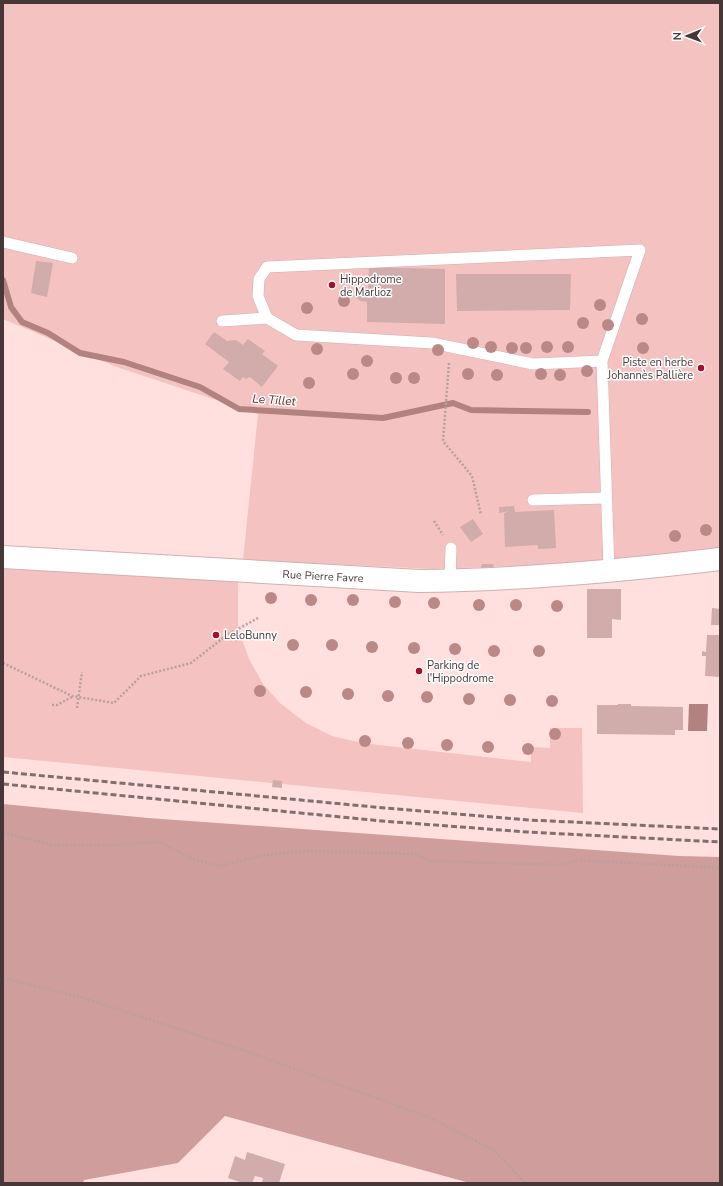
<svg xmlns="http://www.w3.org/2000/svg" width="723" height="1186" viewBox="0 0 723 1186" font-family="'Nunito Sans',sans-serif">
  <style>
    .green { fill: #f4c2c0 }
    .forest { fill: #cf9d9b }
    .water { fill: #b28280 }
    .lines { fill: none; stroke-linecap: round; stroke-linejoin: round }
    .stream { stroke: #b28280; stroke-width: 6 }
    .building { fill: #d1acab }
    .lane-casing { stroke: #d4afae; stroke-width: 12 }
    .street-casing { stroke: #d4afae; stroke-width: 24 }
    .path { stroke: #b8a09e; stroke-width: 2.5; stroke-dasharray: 2 2; stroke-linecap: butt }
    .lane { stroke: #fff; stroke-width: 11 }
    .street { stroke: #fff; stroke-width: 22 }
    .rail { stroke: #826e6d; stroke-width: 3; stroke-dasharray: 6 3; stroke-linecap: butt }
    .tree { fill: #ba8887 }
    .poi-dot { fill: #a70e29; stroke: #fff; stroke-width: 1.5 }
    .labels { text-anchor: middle; stroke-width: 3; stroke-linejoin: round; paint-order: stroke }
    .poi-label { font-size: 11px; fill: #473837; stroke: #fff; text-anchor: start }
    .street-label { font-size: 11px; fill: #473837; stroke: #fff }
    .water-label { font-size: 12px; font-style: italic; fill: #68292b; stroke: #fff }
  </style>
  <rect width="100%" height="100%" fill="#ffe0de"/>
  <g class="green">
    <path d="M 3,3 L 720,3 L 720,549 L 593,563 L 433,569 L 243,560 L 258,414 L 114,366 L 3,319 Z"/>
    <path d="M 3,569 L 238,579 L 238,628 L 249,659 L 263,684 L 280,703 L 306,723 L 332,736 L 362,743 L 531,762 L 531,747 L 550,748 L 550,728 L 582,728 L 583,813 L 3,757 Z"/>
  </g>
  <path class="forest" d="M 3,804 L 148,818 L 679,856 L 720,857 L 720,1183 L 470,1183 L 225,1116 L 178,1163 L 84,1180 L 83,1183 L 3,1183 Z"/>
  <path class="water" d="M 689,704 L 708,704 L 707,731 L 688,731 Z"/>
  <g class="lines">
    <path class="stream" d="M 3,280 L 11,307 L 22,322 L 48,333 L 80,353 L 124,362 L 200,387 L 239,409 L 383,418 L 453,403 L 471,410 L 588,412"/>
  </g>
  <g class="building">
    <path d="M 36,261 L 53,263 L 47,297 L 31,293 Z"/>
    <path d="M 369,267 L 445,269 L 445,324 L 367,322 L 367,302 L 361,301 L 352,296 L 362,290 L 368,291 Z"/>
    <path d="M 456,274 L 571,274 L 570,310 L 457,311 Z"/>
    <path d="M 214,332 L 227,341 L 236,340 L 243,345 L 248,339 L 265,351 L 262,354 L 278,366 L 262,387 L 250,377 L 246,379 L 243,377 L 240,381 L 223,369 L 229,362 L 205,344 Z"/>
    <path d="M 514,506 L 515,512 L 554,510 L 556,548 L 538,549 L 538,545 L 505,547 L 504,513 L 509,511 L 499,513 L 499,507 Z"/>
    <path d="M 473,519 L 483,534 L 471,542 L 460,527 Z"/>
    <path d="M 482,564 L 493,564 L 494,567 L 481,568 Z"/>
    <path d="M 587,589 L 621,589 L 621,620 L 612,619 L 612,638 L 587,638 Z"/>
    <path d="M 712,608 L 720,609 L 720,625 L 711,625 Z"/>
    <path d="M 707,635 L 720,635 L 720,677 L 705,676 L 706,656 L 702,656 L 702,651 L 706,652 Z"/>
    <path d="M 618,704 L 631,704 L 631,706 L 683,707 L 683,730 L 675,730 L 675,735 L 597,734 L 597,705 L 618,705 Z"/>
    <path d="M 273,780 L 282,781 L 282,788 L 272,787 Z"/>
    <path d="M 247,1152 L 285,1164 L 279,1183 L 263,1183 L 262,1182 L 263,1178 L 255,1176 L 252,1183 L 243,1183 L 228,1178 L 235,1156 L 245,1160 Z"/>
  </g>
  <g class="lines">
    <defs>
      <g id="lane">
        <path d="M 3,242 L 72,258"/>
        <path d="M 222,321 L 267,318"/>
        <path d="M 602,361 L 533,364 L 432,343 L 296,335 L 267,318 L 258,296 L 259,279 L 267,267 L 640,250 L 602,361 L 609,570"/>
        <path d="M 533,500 L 606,498"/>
        <path d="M 450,580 L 451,548"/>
      </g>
      <path id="street" d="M 3,557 L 419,581 C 519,580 620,571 720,559"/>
    </defs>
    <use href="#lane" class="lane-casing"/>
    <use href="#street" class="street-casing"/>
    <g class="path">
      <path d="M 449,363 L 443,441 L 472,476 L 481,515"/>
      <path d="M 434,521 L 443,535"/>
      <path d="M 3,663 L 72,696 L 114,703 L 141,676 L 191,663 L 227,635 L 258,618"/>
      <path d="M 52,705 L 57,705 L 72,697"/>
      <path d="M 77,708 L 82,672"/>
      <path d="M 3,833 L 54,845 L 110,845 L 159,842 L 195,860 L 221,866 L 263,855 L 308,851 L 415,854 L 430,861 L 564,865 L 576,860 L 720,868"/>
      <path d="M 3,978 L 80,997 L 234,1047 L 429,1117 L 494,1150 L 525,1183"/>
    </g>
    <use href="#lane" class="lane"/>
    <use href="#street" class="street"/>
    <g class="rail">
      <path d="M 3,772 L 385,808 L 529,820 L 720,829"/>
      <path d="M 3,784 L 382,821 L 527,832 L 720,842"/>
    </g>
  </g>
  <g class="tree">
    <circle cx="344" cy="301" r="6"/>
    <circle cx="600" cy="305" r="6"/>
    <circle cx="307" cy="308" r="6"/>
    <circle cx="642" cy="319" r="6"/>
    <circle cx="583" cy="323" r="6"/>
    <circle cx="608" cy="325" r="6"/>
    <circle cx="473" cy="343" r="6"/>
    <circle cx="491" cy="347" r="6"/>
    <circle cx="547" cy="347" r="6"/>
    <circle cx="568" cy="347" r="6"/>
    <circle cx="512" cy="348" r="6"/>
    <circle cx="526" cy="348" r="6"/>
    <circle cx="643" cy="348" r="6"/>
    <circle cx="317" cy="349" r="6"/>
    <circle cx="438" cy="350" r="6"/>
    <circle cx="367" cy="361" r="6"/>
    <circle cx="587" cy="371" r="6"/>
    <circle cx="353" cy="374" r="6"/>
    <circle cx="468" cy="374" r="6"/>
    <circle cx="541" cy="374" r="6"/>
    <circle cx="497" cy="375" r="6"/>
    <circle cx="560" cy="375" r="6"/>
    <circle cx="396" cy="378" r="6"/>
    <circle cx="414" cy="378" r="6"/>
    <circle cx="309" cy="383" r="6"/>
    <circle cx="706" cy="530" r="6"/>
    <circle cx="675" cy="536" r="6"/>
    <circle cx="271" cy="598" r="6"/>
    <circle cx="311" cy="600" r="6"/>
    <circle cx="353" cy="600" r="6"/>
    <circle cx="395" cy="602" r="6"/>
    <circle cx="434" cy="603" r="6"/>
    <circle cx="479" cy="605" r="6"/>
    <circle cx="516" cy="605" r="6"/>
    <circle cx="557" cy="606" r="6"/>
    <circle cx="293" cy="645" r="6"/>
    <circle cx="332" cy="645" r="6"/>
    <circle cx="372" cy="647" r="6"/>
    <circle cx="414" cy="648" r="6"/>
    <circle cx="455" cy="649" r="6"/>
    <circle cx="494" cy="651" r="6"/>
    <circle cx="539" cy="651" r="6"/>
    <circle cx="260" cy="691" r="6"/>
    <circle cx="306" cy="692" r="6"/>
    <circle cx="348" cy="694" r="6"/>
    <circle cx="388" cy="696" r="6"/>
    <circle cx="427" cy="697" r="6"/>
    <circle cx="469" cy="699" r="6"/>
    <circle cx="510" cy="700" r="6"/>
    <circle cx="552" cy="701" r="6"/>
    <circle cx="555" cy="734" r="6"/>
    <circle cx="365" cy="741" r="6"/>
    <circle cx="408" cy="743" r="6"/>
    <circle cx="447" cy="745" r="6"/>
    <circle cx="488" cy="747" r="6"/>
    <circle cx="528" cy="749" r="6"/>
  </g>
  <g class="poi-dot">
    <circle cx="332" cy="285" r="4"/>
    <circle cx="701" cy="368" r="4"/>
    <circle cx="216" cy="635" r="4"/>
    <circle cx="419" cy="671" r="4"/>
  </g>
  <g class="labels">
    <g class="poi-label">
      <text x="340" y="283">Hippodrome<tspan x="340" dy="13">de Marlioz</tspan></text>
      <text x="693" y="366" text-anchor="end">Piste en herbe<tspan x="693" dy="13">Johannès Pallière</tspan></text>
      <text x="224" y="639">LeloBunny</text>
      <text x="427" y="669">Parking de<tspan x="427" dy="13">l'Hippodrome</tspan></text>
    </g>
    <g class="street-label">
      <text transform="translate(323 576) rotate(3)" y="4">Rue Pierre Favre</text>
    </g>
    <g class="water-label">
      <text transform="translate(274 400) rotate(4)" y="4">Le Tillet</text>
    </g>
  </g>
  <rect width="723" height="1186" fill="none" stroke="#473837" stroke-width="8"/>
  <g transform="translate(687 36) rotate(269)" stroke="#ffffff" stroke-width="3" paint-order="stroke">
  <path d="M0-3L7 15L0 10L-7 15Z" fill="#473837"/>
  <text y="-6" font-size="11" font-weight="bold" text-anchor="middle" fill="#473837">N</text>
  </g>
</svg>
